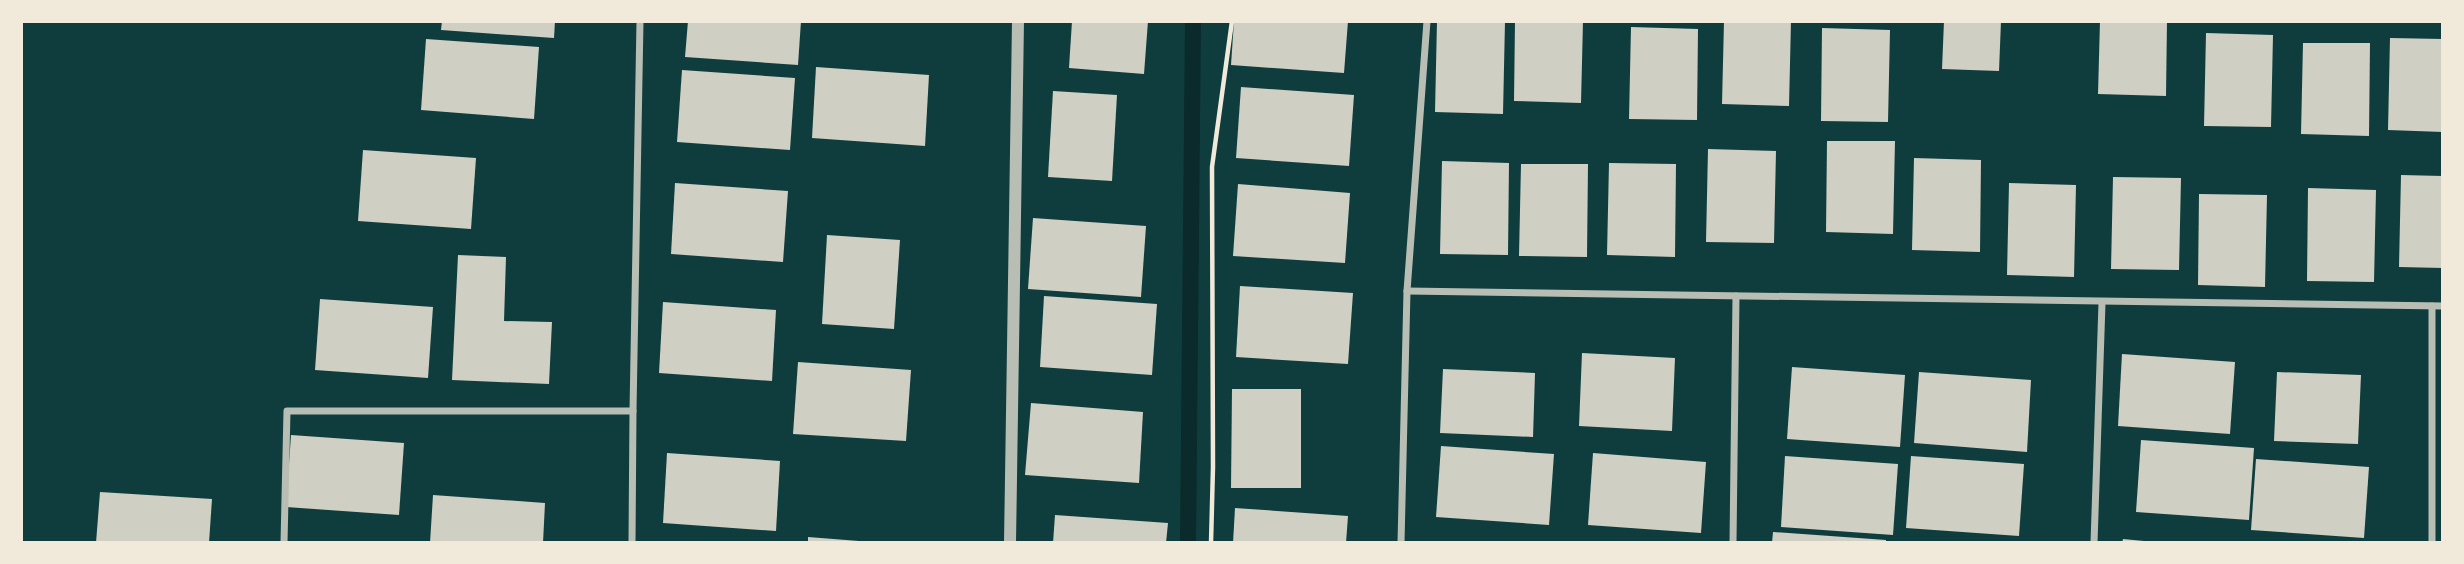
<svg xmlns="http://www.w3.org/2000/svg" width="2464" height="564" viewBox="0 0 2464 564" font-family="'Crimson Pro',serif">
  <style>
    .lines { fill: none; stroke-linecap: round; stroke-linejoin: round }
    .stream { stroke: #0a2a2b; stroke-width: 16 }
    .building { fill: #cfcfc3 }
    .path { stroke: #f1e9da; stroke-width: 4.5 }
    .minor { stroke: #b8beb3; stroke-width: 7 }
    .tertiary { stroke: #b8beb3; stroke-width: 12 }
  </style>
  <rect width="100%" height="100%" fill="#0f3d3e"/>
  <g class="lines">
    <path class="stream" d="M 1188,543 L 1193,21"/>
  </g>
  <g class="building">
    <path d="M 442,21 L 555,21 L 554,38 L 441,30 Z"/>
    <path d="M 688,21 L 801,21 L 798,65 L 685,57 Z"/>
    <path d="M 1072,21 L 1148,21 L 1144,74 L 1069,68 Z"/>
    <path d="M 1234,21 L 1348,21 L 1344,73 L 1231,65 Z"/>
    <path d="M 1437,21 L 1505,21 L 1503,114 L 1435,112 Z"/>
    <path d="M 1515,21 L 1583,21 L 1581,103 L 1514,101 Z"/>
    <path d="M 1724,21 L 1791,21 L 1789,106 L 1722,104 Z"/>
    <path d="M 1944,21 L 2001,21 L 1999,71 L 1942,69 Z"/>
    <path d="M 2100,21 L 2167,21 L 2166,96 L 2098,94 Z"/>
    <path d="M 1631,27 L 1698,29 L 1697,120 L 1629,119 Z"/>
    <path d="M 1822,28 L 1890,30 L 1888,122 L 1821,121 Z"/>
    <path d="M 2206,33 L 2273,35 L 2271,127 L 2204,126 Z"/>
    <path d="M 2390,38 L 2443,39 L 2443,132 L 2388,130 Z"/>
    <path d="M 426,39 L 539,47 L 534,119 L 421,110 Z"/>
    <path d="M 2303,43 L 2370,43 L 2369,136 L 2301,134 Z"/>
    <path d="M 816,67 L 929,75 L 925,146 L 812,138 Z"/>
    <path d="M 682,70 L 795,78 L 790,150 L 677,142 Z"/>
    <path d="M 1241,87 L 1354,95 L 1349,166 L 1236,158 Z"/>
    <path d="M 1053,91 L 1117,95 L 1112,181 L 1048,177 Z"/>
    <path d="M 1827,141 L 1895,141 L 1893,234 L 1826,232 Z"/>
    <path d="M 1708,149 L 1776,151 L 1774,243 L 1706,242 Z"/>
    <path d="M 363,150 L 476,158 L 471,229 L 358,221 Z"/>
    <path d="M 1914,158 L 1981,160 L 1980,252 L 1912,250 Z"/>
    <path d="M 1442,161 L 1509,163 L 1508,255 L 1440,254 Z"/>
    <path d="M 1609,163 L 1676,164 L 1675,257 L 1607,255 Z"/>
    <path d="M 1521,164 L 1588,164 L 1587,257 L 1519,256 Z"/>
    <path d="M 2401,175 L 2443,176 L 2443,268 L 2399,267 Z"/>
    <path d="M 2113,177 L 2181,178 L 2179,270 L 2111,269 Z"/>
    <path d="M 675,183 L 788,191 L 783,262 L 671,254 Z"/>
    <path d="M 2009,183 L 2076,185 L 2074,277 L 2007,275 Z"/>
    <path d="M 1238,184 L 1350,193 L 1345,263 L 1233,256 Z"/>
    <path d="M 2308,188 L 2376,190 L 2374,282 L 2307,281 Z"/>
    <path d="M 2199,194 L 2267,195 L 2265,287 L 2198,285 Z"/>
    <path d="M 1033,218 L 1146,226 L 1141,297 L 1028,289 Z"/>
    <path d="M 827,235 L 900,240 L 894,329 L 822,324 Z"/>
    <path d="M 458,255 L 506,257 L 504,321 L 552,322 L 549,384 L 452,380 Z"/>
    <path d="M 1240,286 L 1353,293 L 1348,364 L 1236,357 Z"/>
    <path d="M 1044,296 L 1157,304 L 1152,375 L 1040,367 Z"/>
    <path d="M 320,299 L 433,307 L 428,378 L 315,370 Z"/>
    <path d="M 663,302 L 776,310 L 772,381 L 659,373 Z"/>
    <path d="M 1582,353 L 1675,358 L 1672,431 L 1579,426 Z"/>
    <path d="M 2122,354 L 2235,362 L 2230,434 L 2118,426 Z"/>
    <path d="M 798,362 L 911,370 L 906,441 L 793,434 Z"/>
    <path d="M 1792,367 L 1905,375 L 1900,447 L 1787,439 Z"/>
    <path d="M 1443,369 L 1535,373 L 1533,437 L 1440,433 Z"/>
    <path d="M 1919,372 L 2031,380 L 2027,452 L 1914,443 Z"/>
    <path d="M 2277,372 L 2361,375 L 2358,444 L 2274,441 Z"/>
    <path d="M 1232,389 L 1301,389 L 1301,488 L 1231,488 Z"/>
    <path d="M 1031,403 L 1143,412 L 1139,483 L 1025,475 Z"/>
    <path d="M 291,435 L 404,443 L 399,515 L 286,507 Z"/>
    <path d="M 2141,440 L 2254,448 L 2249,520 L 2136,512 Z"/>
    <path d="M 1441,446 L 1554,454 L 1549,525 L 1436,517 Z"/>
    <path d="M 667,453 L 780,461 L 776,531 L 663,523 Z"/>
    <path d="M 1593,453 L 1706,462 L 1701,533 L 1588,525 Z"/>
    <path d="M 1785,456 L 1898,464 L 1893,535 L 1781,527 Z"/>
    <path d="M 1911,456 L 2024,464 L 2019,536 L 1906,528 Z"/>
    <path d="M 2256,459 L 2369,467 L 2364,538 L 2251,530 Z"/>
    <path d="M 100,492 L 212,499 L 209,543 L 96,543 Z"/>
    <path d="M 433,495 L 545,503 L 543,543 L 430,543 Z"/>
    <path d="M 1235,508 L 1348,516 L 1346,543 L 1233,543 Z"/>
    <path d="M 1055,515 L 1168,523 L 1166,543 L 1053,543 Z"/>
    <path d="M 1773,532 L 1886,540 L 1886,543 L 1772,543 Z"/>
    <path d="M 808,537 L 859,541 L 859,543 L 808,543 Z"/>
    <path d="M 2123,539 L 2144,541 L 2144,543 L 2122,543 Z"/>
  </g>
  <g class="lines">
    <path class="path" d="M 1211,543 L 1213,467 L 1212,167 L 1232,21"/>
    <g class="minor">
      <path d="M 1407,291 L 2443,306"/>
      <path d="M 2432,306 L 2432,543"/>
      <path d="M 284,543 L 287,411 L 633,411 L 640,21"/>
      <path d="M 632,543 L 633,411"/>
      <path d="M 1401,543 L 1407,291 L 1427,21"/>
      <path d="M 1733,543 L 1736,296"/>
      <path d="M 2094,543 L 2102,303"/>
    </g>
    <path class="tertiary" d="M 1010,543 L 1018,21"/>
  </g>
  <rect width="2464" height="564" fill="none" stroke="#f1e9da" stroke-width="46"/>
</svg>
